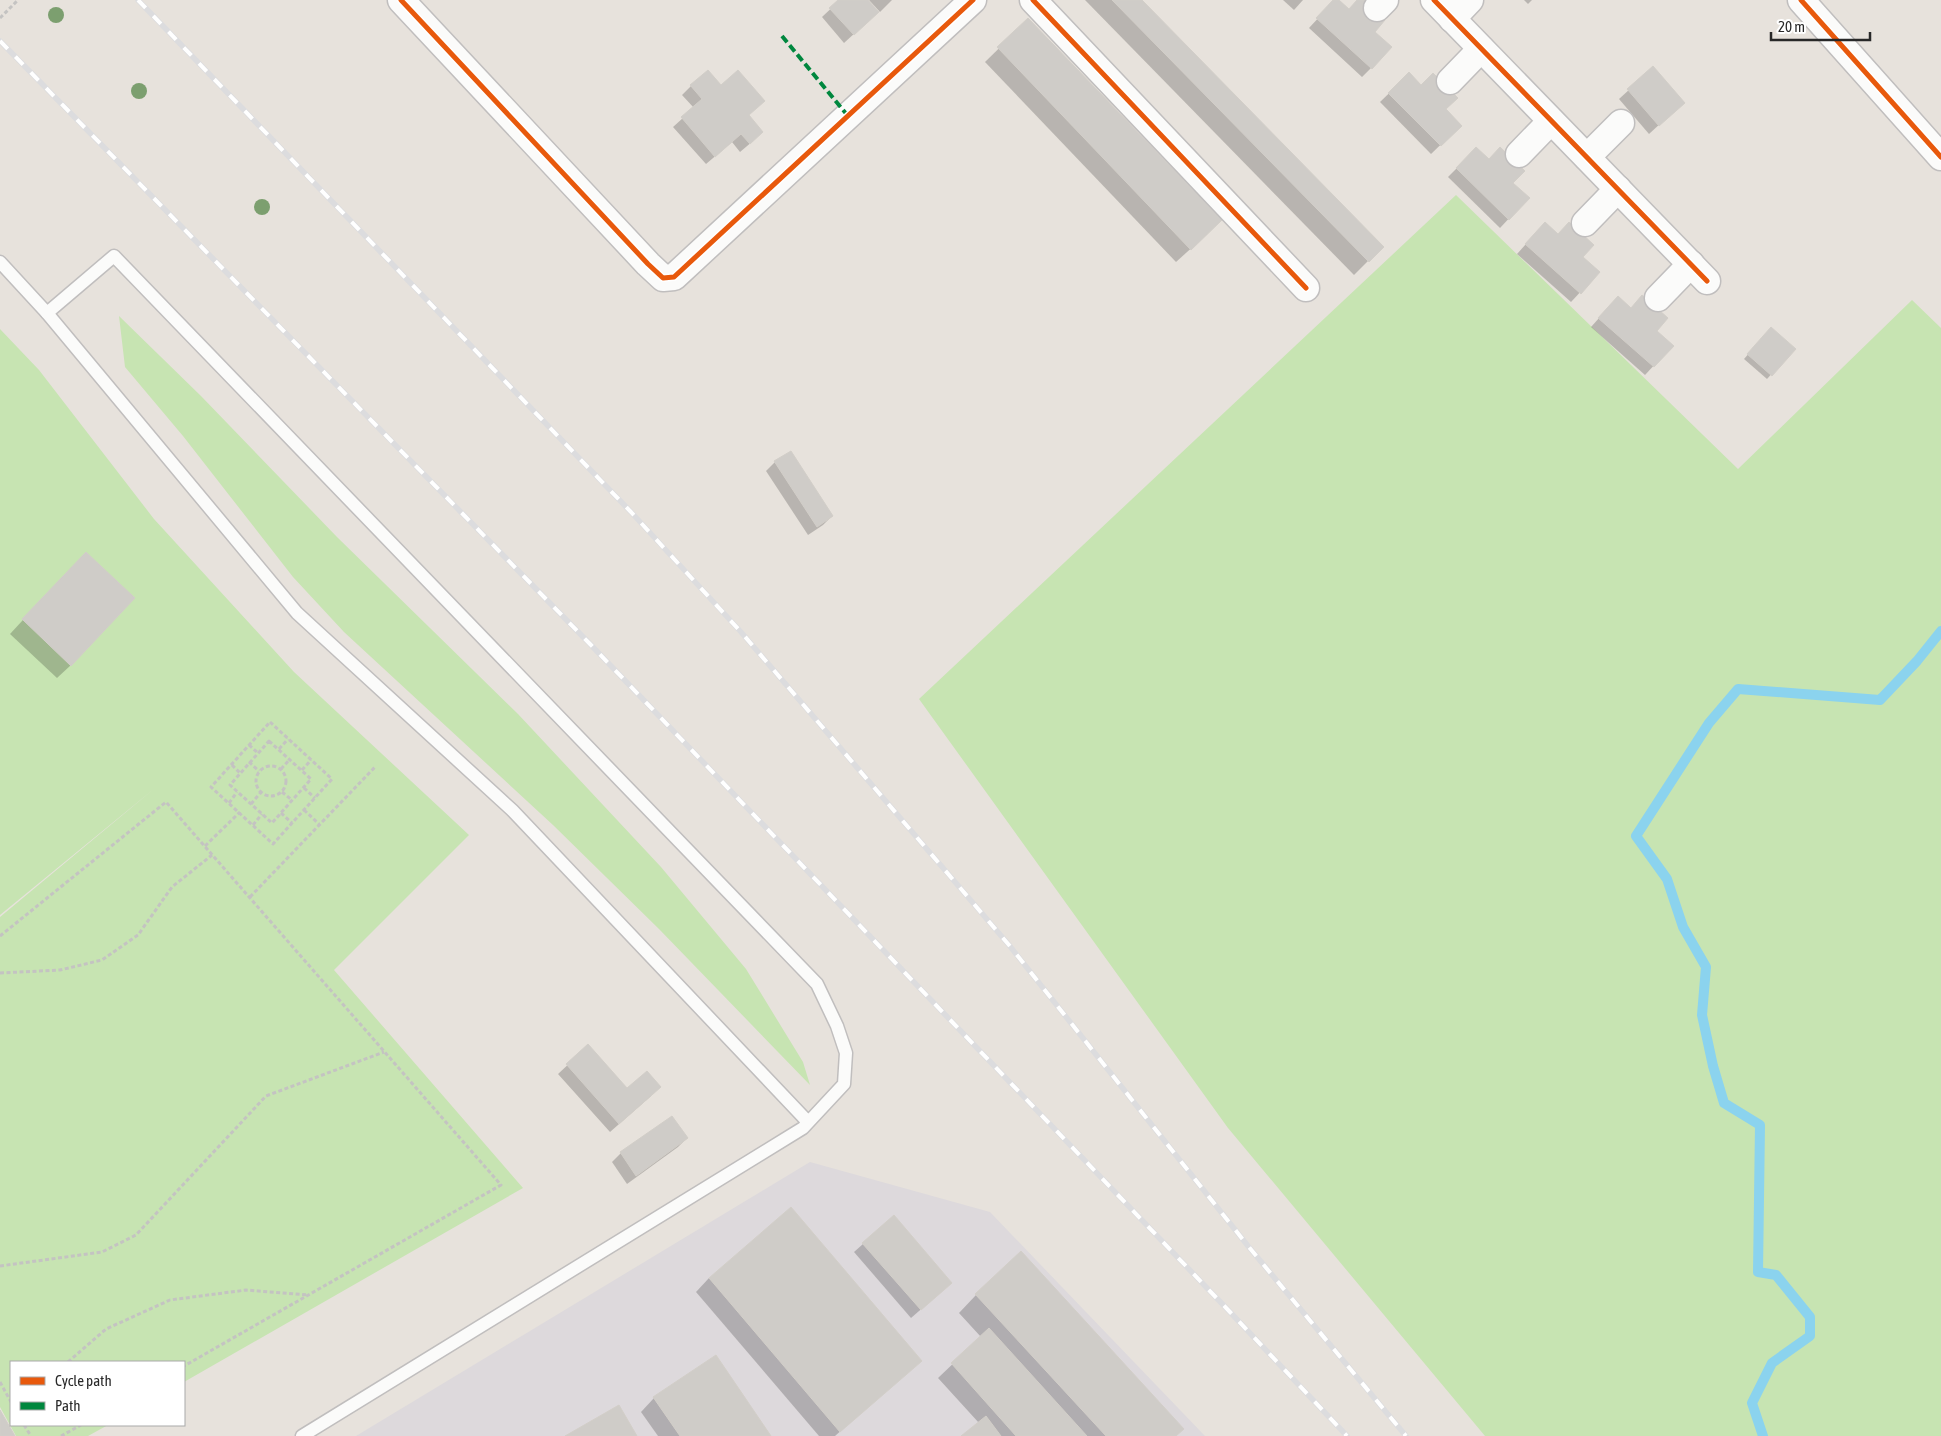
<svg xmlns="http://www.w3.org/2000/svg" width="1941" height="1436" viewBox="0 0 1941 1436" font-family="'Asap Condensed',sans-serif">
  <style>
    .industrial { fill: #ddd9dc }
    .green { fill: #c7e4b2 }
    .shadow { fill: #0003 }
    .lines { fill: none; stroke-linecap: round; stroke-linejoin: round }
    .stream { stroke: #8bd3ee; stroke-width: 10 }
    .building { fill: #cfccc8; stroke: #d2cec8 }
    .service-casing { stroke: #c0bebe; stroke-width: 15 }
    .minor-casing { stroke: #c0bebe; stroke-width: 29 }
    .path { stroke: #c4c3c2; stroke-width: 3; stroke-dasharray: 4 2.5; stroke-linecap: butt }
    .service { stroke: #fbfbfa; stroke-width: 12 }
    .minor { stroke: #fbfbfa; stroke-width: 26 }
    .rail-casing { stroke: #dcdcde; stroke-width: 5.5 }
    .rail { stroke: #fff; stroke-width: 4; stroke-dasharray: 11; stroke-linecap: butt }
    .quiet { stroke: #00873e; stroke-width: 4; stroke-dasharray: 8 4; stroke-linecap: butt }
    .cycleway-casing { stroke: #fff; stroke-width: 8 }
    .cycleway { stroke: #e8590c; stroke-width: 5 }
    .tree { fill: #7c9f6f }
  </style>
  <rect width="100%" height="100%" fill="#e7e2dc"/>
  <path class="industrial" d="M 810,1162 L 990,1212 L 1205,1436 L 356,1436 Z"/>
  <g class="green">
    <path d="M 1456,195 L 1738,469 L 1912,300 L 1941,328 L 1941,1436 L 1485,1436 L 1228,1128 L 919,699 Z"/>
    <path d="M 119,316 L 201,396 L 337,537 L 518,714 L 661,867 L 746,969 L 803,1062 L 810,1085 L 659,929 L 553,825 L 344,632 L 293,577 L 183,436 L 125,367 Z"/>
    <path d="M 0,329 L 39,370 L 154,519 L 294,672 L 469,835 L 334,970 L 523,1188 L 184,1382 L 184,1362 L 11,1362 L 11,1425 L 108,1425 L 88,1436 L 16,1436 L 0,1407 L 0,917 L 155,788 L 0,915 Z"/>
  </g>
  <g class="shadow">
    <path d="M 840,0 L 866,0 L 868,21 L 844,43 L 822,17 Z"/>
    <path d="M 869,0 L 892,0 L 880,12 Z"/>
    <path d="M 1085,0 L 1140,0 L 1382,247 L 1354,275 Z"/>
    <path d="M 1283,0 L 1303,0 L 1294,10 Z"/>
    <path d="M 1335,0 L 1338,0 L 1349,10 L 1359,0 L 1362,0 L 1373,32 L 1371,68 L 1362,77 L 1309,28 Z"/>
    <path d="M 1524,0 L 1532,0 L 1528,4 Z"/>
    <path d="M 1028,20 L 1207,234 L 1176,262 L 985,62 Z"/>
    <path d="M 1653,68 L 1674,111 L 1649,134 L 1619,99 Z"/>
    <path d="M 1409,74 L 1460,126 L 1431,154 L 1380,102 Z"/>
    <path d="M 691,86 L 753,141 L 740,152 L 732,142 L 706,164 L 673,127 L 694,108 L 682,95 Z"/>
    <path d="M 1476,149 L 1528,198 L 1500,228 L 1448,177 Z"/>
    <path d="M 1536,233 L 1582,257 L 1599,272 L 1571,302 L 1517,254 Z"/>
    <path d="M 1609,307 L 1655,331 L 1672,346 L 1645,375 L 1591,327 Z"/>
    <path d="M 1767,333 L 1794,349 L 1767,379 L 1744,359 Z"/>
    <path d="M 775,462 L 832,516 L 823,525 L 808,535 L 766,471 Z"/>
    <path d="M 72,567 L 71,665 L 57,678 L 10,634 Z"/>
    <path d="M 588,1046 L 627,1090 L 651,1096 L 610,1132 L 558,1074 Z"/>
    <path d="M 672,1118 L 687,1138 L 678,1147 L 627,1184 L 612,1162 L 621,1153 Z"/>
    <path d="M 863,1244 L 942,1291 L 911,1318 L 854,1252 Z"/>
    <path d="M 709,1278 L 920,1361 L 835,1436 L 819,1436 L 696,1292 Z"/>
    <path d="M 976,1295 L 1175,1436 L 963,1436 L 979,1423 L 938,1378 L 981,1337 L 959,1313 Z"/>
    <path d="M 654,1398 L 770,1436 L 658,1436 L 641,1412 Z"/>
  </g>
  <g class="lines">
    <path class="stream" d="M 1763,1436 L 1752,1403 L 1772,1363 L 1810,1336 L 1810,1317 L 1776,1275 L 1758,1272 L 1760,1125 L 1724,1103 L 1713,1066 L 1702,1015 L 1706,967 L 1683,927 L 1667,879 L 1636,836 L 1709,723 L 1738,689 L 1880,700 L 1917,661 L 1941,631"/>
  </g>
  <g class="building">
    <path d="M 838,0 L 868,0 L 879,12 L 854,35 L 829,8 Z"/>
    <path d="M 1112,0 L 1142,0 L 1384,247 L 1369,262 Z"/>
    <path d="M 1333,0 L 1339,0 L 1349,9 L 1357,0 L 1364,0 L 1385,20 L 1375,32 L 1392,47 L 1372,69 L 1316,18 Z"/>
    <path d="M 1028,18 L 1222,220 L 1191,250 L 997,47 Z"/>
    <path d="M 1653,66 L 1685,103 L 1659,126 L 1627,89 Z"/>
    <path d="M 708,70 L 721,85 L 738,70 L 765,101 L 749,115 L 763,132 L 750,144 L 741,134 L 715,157 L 681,117 L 702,99 L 690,85 Z"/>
    <path d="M 1409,72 L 1421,85 L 1433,73 L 1458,98 L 1446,109 L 1462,126 L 1441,146 L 1388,93 Z"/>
    <path d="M 1476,147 L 1489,159 L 1500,147 L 1525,171 L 1513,183 L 1530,198 L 1509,220 L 1456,168 Z"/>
    <path d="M 1545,222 L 1558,234 L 1569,222 L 1594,245 L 1583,257 L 1600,272 L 1581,294 L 1525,244 Z"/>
    <path d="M 1642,295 L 1668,318 L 1657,331 L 1674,346 L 1654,367 L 1598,318 L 1618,296 L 1631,308 Z"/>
    <path d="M 1771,327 L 1796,349 L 1772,376 L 1747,354 Z"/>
    <path d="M 791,451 L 833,516 L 817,527 L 774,461 Z"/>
    <path d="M 86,552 L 135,598 L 71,666 L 22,619 Z"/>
    <path d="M 588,1044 L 627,1088 L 647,1071 L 661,1087 L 619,1124 L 566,1064 Z"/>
    <path d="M 672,1116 L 688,1138 L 636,1176 L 620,1152 Z"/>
    <path d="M 791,1207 L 922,1361 L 840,1432 L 709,1278 Z"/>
    <path d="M 894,1215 L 952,1283 L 921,1310 L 862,1243 Z"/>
    <path d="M 1021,1251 L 1184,1429 L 1176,1436 L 1106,1436 L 975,1294 Z"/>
    <path d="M 989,1328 L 1087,1436 L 1016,1436 L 951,1363 Z"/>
    <path d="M 716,1355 L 771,1436 L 680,1436 L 653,1397 Z"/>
    <path d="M 619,1405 L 637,1436 L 565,1436 Z"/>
    <path d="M 0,1410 L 15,1436 L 0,1436 Z"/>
    <path d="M 986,1416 L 1001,1436 L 961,1436 Z"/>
  </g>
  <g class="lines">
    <defs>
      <g id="service">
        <path d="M 0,262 L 47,313"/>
        <path d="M 302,1436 L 803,1128 L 844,1084 L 846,1053 L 837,1026 L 817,984 L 114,256 L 47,313 L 297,613 L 512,810 L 808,1122"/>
      </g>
      <g id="minor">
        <path d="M 401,0 L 648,264 L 663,278 L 674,277 L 973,0"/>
        <path d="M 1033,0 L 1306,288"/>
        <path d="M 1434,0 L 1707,281"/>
        <path d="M 1801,0 L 1941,157"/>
        <path d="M 1377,8 L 1385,0"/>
        <path d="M 1452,19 L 1470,0"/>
        <path d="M 1450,81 L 1481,49"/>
        <path d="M 1519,154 L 1551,121"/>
        <path d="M 1587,157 L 1621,123"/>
        <path d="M 1585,223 L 1618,189"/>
        <path d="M 1658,298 L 1691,264"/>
      </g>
    </defs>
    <use href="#service" class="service-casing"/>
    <use href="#minor" class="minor-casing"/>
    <g class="path">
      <path d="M 0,18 L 18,0"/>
      <path d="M 270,722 L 332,779 L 273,844 L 211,787 Z"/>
      <path d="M 269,741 L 311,779 L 272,823 L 230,785 Z"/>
      <path d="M 249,745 L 258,753"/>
      <path d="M 279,749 L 288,739"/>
      <path d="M 249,762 L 259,771"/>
      <path d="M 232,765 L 240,773"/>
      <circle cx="271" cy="781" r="15"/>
      <path d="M 281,769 L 290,759"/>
      <path d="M 302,770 L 311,760"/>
      <path d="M 304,788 L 315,798"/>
      <path d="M 282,792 L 292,800"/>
      <path d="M 229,803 L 237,792"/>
      <path d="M 251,804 L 261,792"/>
      <path d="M 304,810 L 319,824"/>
      <path d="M 281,813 L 292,823"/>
      <path d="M 253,825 L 262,814"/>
      <path d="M 205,846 L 240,812"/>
      <path d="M 250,897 L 375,767"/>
      <path d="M 0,936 L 166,802 L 501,1185 L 184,1366"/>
      <path d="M 0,973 L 60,970 L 102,960 L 138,935 L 172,887 L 212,855"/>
      <path d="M 0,1266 L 102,1252 L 136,1235 L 266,1096 L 384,1052"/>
      <path d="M 68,1362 L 106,1329 L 170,1300 L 246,1290 L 308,1295"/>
      <path d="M 0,1382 L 11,1402"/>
      <path d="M 24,1425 L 31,1436"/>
      <path d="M 61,1436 L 81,1425"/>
    </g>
    <use href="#service" class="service"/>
    <use href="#minor" class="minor"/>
    <defs>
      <g id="rail">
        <path d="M 138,0 L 631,512 L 741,632 L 1009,945 L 1248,1246 L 1406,1436"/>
        <path d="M 0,41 L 590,644 L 1230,1312 L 1347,1436"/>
      </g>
    </defs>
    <use href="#rail" class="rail-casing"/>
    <use href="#rail" class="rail"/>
    <path class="quiet" d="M 782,36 L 848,116"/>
    <defs>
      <g id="cycleway">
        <path d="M 401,0 L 648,264 L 663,278 L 674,277 L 973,0"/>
        <path d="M 1033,0 L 1306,288"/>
        <path d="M 1434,0 L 1707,281"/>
        <path d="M 1801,0 L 1941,157"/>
      </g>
    </defs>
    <use href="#cycleway" class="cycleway-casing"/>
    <use href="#cycleway" class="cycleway"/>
  </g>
  <g class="tree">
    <circle cx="56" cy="15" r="8"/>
    <circle cx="139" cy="91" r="8"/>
    <circle cx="262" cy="207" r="8"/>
  </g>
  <rect x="10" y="1361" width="175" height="65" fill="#ffffff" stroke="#a9a9a9"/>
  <rect x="20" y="1377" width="25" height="8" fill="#e8590c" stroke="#a9a9a9"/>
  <text x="55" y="1386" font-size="15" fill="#282828">Cycle path</text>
  <rect x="20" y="1402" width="25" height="8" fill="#00873e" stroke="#a9a9a9"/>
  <text x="55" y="1411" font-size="15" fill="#282828">Path</text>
  <path d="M1771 32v8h99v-8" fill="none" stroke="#282828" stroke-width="2.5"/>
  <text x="1778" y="32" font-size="15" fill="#282828" stroke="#ffffff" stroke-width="4" paint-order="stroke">20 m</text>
</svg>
